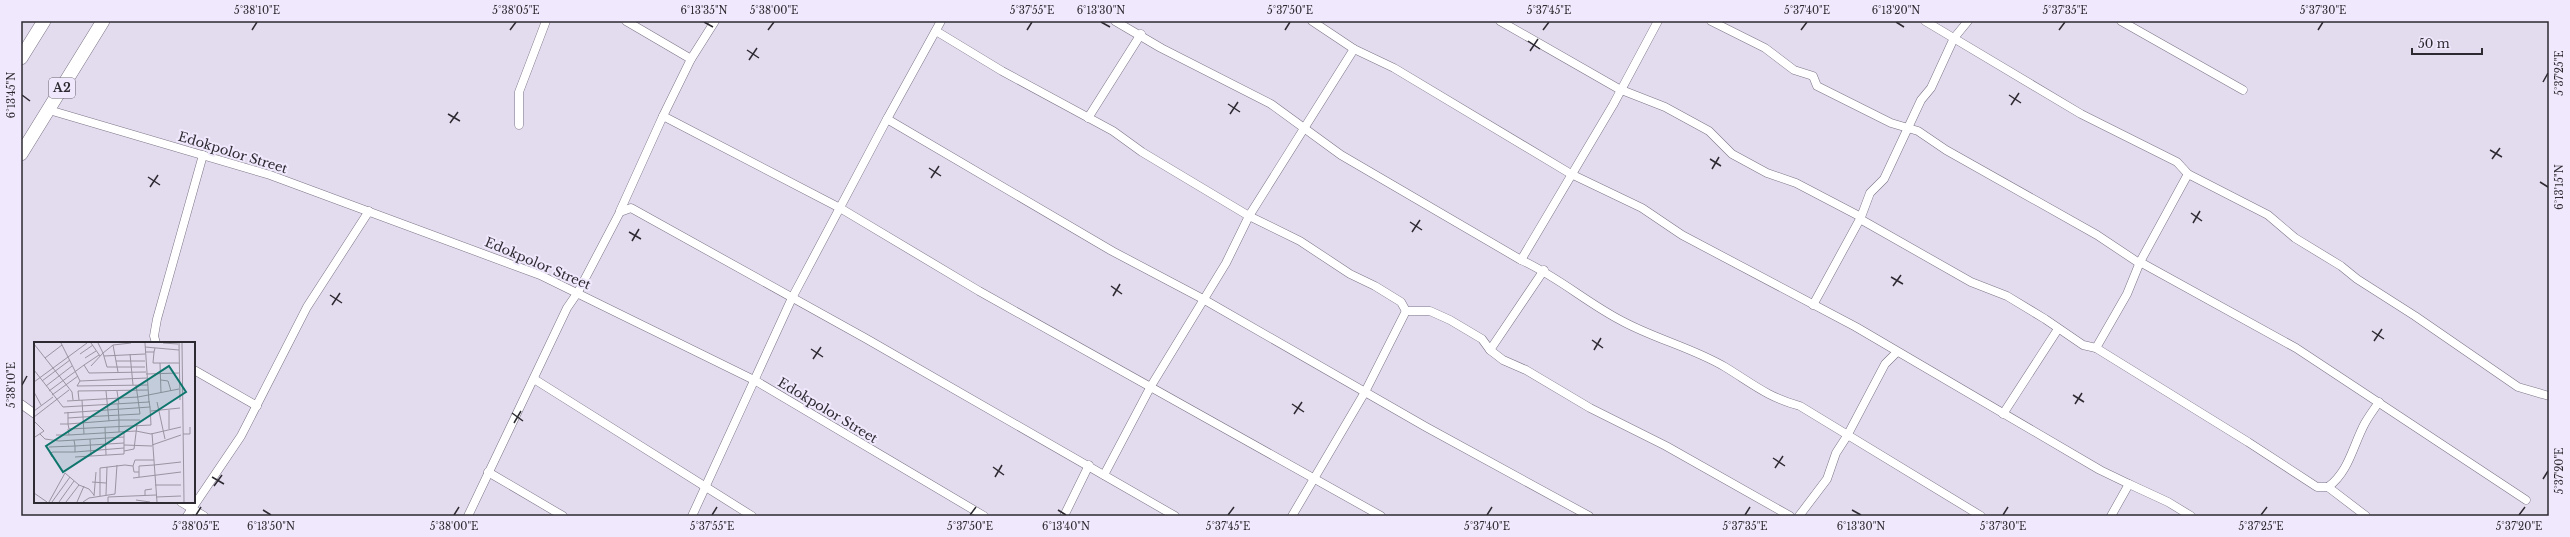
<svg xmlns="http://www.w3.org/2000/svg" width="2570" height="537" viewBox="0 0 2570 537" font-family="'Libre Baskerville',serif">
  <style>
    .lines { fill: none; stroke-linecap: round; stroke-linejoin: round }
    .minor-casing { stroke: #7c7486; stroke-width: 9 }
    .trunk-casing { stroke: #7c7486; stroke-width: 14 }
    .minor { stroke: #fff; stroke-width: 8 }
    .trunk { stroke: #fff; stroke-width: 13 }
    .ticks { fill: none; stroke: #2d2a31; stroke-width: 1.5 }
    .labels { text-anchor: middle; stroke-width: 4; stroke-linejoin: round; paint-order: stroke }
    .shield { fill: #f0e8fc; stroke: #68636e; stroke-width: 1 }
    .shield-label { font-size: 12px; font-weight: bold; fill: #2d2a31 }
    .street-label { font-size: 13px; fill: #2d2a31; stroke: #f0e8fc }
    .inset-road { fill: none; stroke: #9a94a2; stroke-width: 1 }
    .view { fill: #0f766e; fill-opacity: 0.15; stroke: #0f766e; stroke-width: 2 }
    .inset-edge { fill: none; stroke: #2d2a31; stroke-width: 2 }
    .neatline { fill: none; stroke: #2d2a31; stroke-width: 1.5 }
    .ticks-label { font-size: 10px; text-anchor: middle; fill: #2d2a31 }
  </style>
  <rect width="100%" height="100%" fill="#e3dbee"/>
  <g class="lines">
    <defs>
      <g id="minor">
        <path d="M 626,21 L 691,59"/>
        <path d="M 1115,21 L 1161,48 L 1271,104 L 1341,155 L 1521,260 C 1557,276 1587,303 1622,321 C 1655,339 1693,348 1725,367 C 1753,384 1767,397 1800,406 L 1981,516"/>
        <path d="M 1312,21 L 1354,49"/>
        <path d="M 1500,21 L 1619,89 L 1665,107 L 1709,131 L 1732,154 L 1767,173 L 1796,183 L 1861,217 L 1860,219 L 1971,282 L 2007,296 L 2045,319 L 2083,345 L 2096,348 L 2248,442 L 2317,487 L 2328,487 L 2366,516"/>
        <path d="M 1711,21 L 1765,48 L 1794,70 L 1813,76 L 1817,86 L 1891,123 L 1918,131 L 1946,150 L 2097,235 L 2139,263"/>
        <path d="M 1925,21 L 2081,114 L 2177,162 L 2188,174"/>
        <path d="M 2121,21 L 2243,90"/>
        <path d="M 936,31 L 1002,71 L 1113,131 L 1142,152 L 1249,216 L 1226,263 L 1151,386 L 1104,475"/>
        <path d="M 49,110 L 270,175 L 540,275 L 756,381 L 984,516"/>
        <path d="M 663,116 L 691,59 L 715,21"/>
        <path d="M 1088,118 L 1141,34"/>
        <path d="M 887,119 L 941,21"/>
        <path d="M 519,125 L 519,92 L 546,21"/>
        <path d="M 620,211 L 663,116 L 840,208 L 979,291 L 1381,516"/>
        <path d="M 1861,217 L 1870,193 L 1884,179 L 1921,100 L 1931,88 L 1954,38 L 1968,21"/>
        <path d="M 1521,260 L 1613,105 L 1658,21"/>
        <path d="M 2140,262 L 2188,174 L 2268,215 L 2295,238 L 2341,266 L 2357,279 L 2415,316 L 2518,387 L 2549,396"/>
        <path d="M 1813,305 L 1860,219"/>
        <path d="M 156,343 L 154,336 L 157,319 L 203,155"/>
        <path d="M 2096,348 L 2127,294 L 2140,262 L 2296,348 L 2526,500"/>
        <path d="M 1490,350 L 1544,270"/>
        <path d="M 194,370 L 257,406"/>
        <path d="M 534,379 L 752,516"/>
        <path d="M 21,404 L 35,414"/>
        <path d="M 2003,414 L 2058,329"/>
        <path d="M 488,472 L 563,516"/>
        <path d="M 2129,484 L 2168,502 L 2191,516"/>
        <path d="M 2328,487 C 2349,472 2353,445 2365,423 C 2369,416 2374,409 2379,402"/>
        <path d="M 181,502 L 204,516"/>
        <path d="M 187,516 L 241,436 L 307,307 L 369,211"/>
        <path d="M 468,516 L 567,308 L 578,292 L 620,212 L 631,208 L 865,338 L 1175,516"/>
        <path d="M 692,516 L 792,298 L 887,119 L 1112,251 L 1203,299 L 1426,427 L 1589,516"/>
        <path d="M 1064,516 L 1089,465"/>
        <path d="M 1292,516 L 1365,392 L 1406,311"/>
        <path d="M 1790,516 L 1666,446 L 1590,408 L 1526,370 L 1503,360 L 1490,350 L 1482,339 L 1450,320 L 1430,311 L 1406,311 L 1401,302 L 1375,286 L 1350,274 L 1300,241 L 1249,216 L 1354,49 L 1394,68 L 1571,174 L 1642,208 L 1682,235 L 1856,327 L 2100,470 L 2129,484 L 2111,516"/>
        <path d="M 1799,516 L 1827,479 L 1836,453 L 1847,436 L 1885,364 L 1897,352"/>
      </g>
      <g id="trunk">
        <path d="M 21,58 L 44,21"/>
        <path d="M 21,154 L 103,21"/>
      </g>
    </defs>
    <use href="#minor" class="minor-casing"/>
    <use href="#trunk" class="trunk-casing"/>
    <use href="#minor" class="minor"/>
    <use href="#trunk" class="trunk"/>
  </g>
  <path class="ticks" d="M 704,22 L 713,27M 1101,22 L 1110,27M 1896,22 L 1904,27M 252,30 L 257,22M 510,30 L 516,22M 768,30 L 774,22M 1027,30 L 1032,22M 1285,30 L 1290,22M 1543,30 L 1549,22M 1801,30 L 1807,22M 2059,30 L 2065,22M 2318,30 L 2323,22M 1528,41 L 1540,49M 747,50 L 759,58M 1530,51 L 1538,39M 749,60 L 757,48M 2543,82 L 2548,73M 22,95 L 30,101M 2009,95 L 2021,103M 1228,104 L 1240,112M 2011,105 L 2019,93M 448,114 L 460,121M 1230,114 L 1238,102M 450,123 L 458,112M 2490,150 L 2502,157M 1710,159 L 1721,166M 2492,159 L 2500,148M 929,168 L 941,176M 1712,169 L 1719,157M 148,177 L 160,185M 931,178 L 939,166M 2540,182 L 2548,187M 150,187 L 158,175M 2191,213 L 2202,221M 1410,222 L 1422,230M 2193,223 L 2200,211M 629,232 L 641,239M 1412,232 L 1420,220M 632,241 L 639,229M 1891,277 L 1903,284M 1111,286 L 1122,294M 1893,286 L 1901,275M 330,295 L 342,303M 1113,296 L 1120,284M 332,305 L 340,293M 2372,331 L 2384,339M 1592,340 L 1603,348M 2374,341 L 2382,329M 811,349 L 823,357M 1594,350 L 1601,338M 813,359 L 821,347M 22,385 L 27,376M 2073,395 L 2084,402M 1292,404 L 1304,412M 2075,404 L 2082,393M 512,413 L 523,421M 1294,414 L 1302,402M 514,423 L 521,411M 1773,458 L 1785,466M 993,467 L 1004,475M 1775,468 L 1783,456M 212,477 L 224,484M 995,477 L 1002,465M 2543,479 L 2548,471M 214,486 L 222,475M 263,510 L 271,515M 1058,510 L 1066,515M 1852,510 L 1861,515M 196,515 L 201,507M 454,515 L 459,507M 712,515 L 717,507M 970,515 L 976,507M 1228,515 L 1234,507M 1487,515 L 1492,507M 1745,515 L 1750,507M 2003,515 L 2008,507M 2261,515 L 2267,507M 2519,515 L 2525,507"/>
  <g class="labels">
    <rect class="shield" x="49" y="78" width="26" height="20" rx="3"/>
    <g class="shield-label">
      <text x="62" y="92">A2</text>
    </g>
    <g class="street-label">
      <text transform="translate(233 152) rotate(17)" y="5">Edokpolor Street</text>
      <text transform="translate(538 263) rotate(23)" y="5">Edokpolor Street</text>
      <text transform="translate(828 410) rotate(31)" y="5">Edokpolor Street</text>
    </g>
  </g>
  <g transform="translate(34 342)">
    <rect width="161" height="161" fill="#e3dbee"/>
    <path class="inset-road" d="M 27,1 L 46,39 L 43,44 L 114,43M 57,1 L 66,14M 129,1 L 144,2M 145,1 L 146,58M 148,1 L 150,160M 0,2 L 38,50 L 39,58M 79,3 L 69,11 L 73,25 L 111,25M 111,5 L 145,8M 111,10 L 120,10 L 121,6M 120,10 L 119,21 L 145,21M 46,12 L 59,3M 96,12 L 99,43M 70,14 L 111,12M 11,16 L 28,3M 51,16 L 62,9M 82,19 L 111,19M 126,21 L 127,51M 50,23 L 65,13M 57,24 L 69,11 L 64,1M 0,28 L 29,65 L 115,60 L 111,1M 84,30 L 79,3 L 97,1M 112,32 L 145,31M 127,38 L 134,39 L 137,49M 8,39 L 36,18M 46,39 L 113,36M 0,40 L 53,1M 12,44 L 38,24M 15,49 L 50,23 L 55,31 L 112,30M 72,49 L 75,79M 83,49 L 85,62M 0,50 L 7,63M 18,53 L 44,34M 45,58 L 44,49 L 114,48M 48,58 L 50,92M 33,59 L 104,55 L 145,47M 123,60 L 131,97M 84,62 L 85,78 L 106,78M 0,69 L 19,55M 117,69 L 146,66M 34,70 L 34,76 L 49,75M 30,71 L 116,65 L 115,59M 0,75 L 35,48M 49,75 L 106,72 L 102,43M 34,76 L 34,82 L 85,78 L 85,90 L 35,93 L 34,87M 0,79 L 10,89 L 1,95M 26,82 L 34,82 L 35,87 L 117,83 L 116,65M 71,85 L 72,113M 135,87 L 135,68M 85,90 L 102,89 L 117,92 L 147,85M 118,91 L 123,160M 6,92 L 11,97 L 25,99 L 90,95M 149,92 L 156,92 L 156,85M 22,93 L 35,93M 56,97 L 57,114M 90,103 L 118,104M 118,103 L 147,93M 41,104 L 90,101M 15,105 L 41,104 L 40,98M 90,109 L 100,107 L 103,83M 41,110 L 90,106M 18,115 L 16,111 L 19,110 L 41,110 L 41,104M 41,115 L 90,112 L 90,90M 120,123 L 147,120M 99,124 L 101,118 L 120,118M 105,135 L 105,124 L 120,123M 99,136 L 147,130M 58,140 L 72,141M 45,143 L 55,147 L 60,153M 121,143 L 147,143M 0,151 L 13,160M 81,152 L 83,123M 72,153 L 73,125M 111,153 L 111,148 L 118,147M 60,154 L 62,130M 66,154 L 66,126 L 91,123 L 99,124 L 100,130 L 105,130M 122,155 L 147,154M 102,158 L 116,160M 15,160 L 31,131 L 45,143 L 32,160M 18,160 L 36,135M 25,160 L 40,139M 43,160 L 50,144M 49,160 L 55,156 L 81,152M 74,160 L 74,155 L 122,153"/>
    <path class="view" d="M 135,24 L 152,50 L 29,130 L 12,104 Z"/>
    <rect width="161" height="161" class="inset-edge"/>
  </g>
  <rect width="2570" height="537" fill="none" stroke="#f0e8fc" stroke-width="44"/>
  <path d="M2412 48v6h70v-6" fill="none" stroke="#2d2a31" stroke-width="2"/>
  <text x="2418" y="48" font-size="12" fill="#2d2a31" stroke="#f0e8fc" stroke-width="3" paint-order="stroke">50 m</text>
  <rect x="22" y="22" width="2526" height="493" class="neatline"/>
  <g class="ticks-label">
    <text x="257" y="14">5°38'10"E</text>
    <text x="516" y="14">5°38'05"E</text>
    <text x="704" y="14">6°13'35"N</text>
    <text x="774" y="14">5°38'00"E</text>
    <text x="1032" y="14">5°37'55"E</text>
    <text x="1101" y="14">6°13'30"N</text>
    <text x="1290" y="14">5°37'50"E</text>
    <text x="1549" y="14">5°37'45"E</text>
    <text x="1807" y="14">5°37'40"E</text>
    <text x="1896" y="14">6°13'20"N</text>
    <text x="2065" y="14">5°37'35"E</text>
    <text x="2323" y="14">5°37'30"E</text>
    <text transform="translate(2559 73) rotate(-90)" y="4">5°37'25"E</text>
    <text transform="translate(11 95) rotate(-90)" y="4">6°13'45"N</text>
    <text transform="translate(2559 187) rotate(-90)" y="4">6°13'15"N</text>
    <text transform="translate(11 385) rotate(-90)" y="4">5°38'10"E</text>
    <text transform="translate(2559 471) rotate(-90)" y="4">5°37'20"E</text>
    <text x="196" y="530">5°38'05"E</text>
    <text x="271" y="530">6°13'50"N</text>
    <text x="454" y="530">5°38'00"E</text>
    <text x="712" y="530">5°37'55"E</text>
    <text x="970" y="530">5°37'50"E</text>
    <text x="1066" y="530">6°13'40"N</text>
    <text x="1228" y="530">5°37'45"E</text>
    <text x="1487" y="530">5°37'40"E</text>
    <text x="1745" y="530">5°37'35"E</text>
    <text x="1861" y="530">6°13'30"N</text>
    <text x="2003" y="530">5°37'30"E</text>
    <text x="2261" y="530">5°37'25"E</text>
    <text x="2519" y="530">5°37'20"E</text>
  </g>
</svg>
